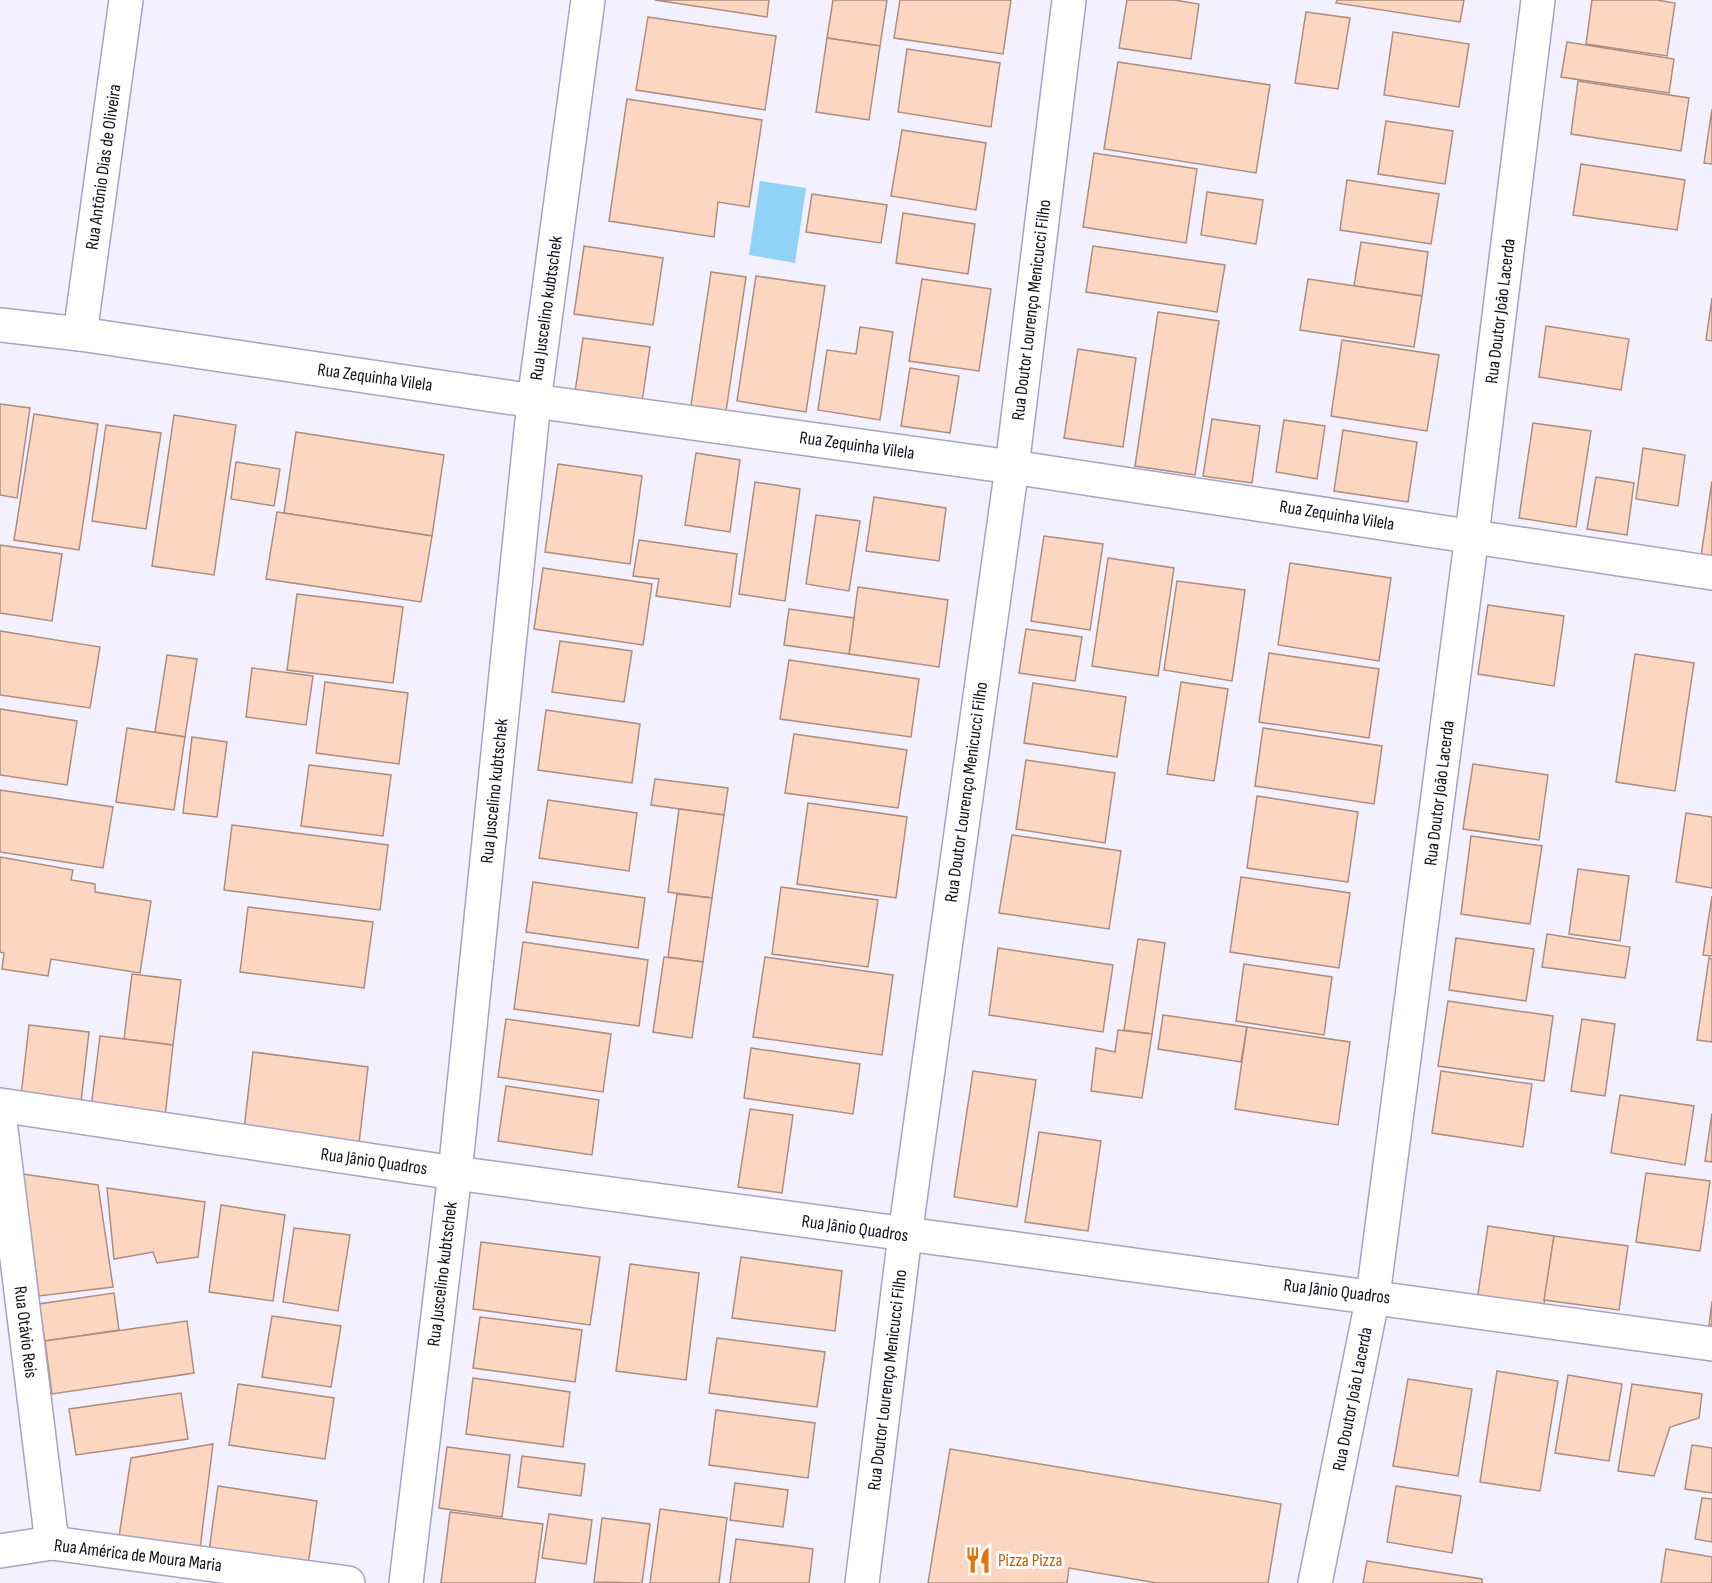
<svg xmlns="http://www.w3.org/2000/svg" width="1712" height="1583" viewBox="0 0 1712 1583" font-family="'Sofia Sans Condensed',sans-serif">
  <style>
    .water { fill: #90d2f8 }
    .building { fill: #fdd6c2; stroke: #ad8d7d; stroke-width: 1.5 }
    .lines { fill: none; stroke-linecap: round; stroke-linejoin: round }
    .minor-casing { stroke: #a7a3c2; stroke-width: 36 }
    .secondary-casing { stroke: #a7a3c2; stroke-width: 36 }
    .minor { stroke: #fff; stroke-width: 33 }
    .secondary { stroke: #fff; stroke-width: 33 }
    .labels { text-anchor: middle; stroke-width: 6; stroke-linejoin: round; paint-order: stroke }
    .street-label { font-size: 18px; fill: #110f1a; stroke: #fff }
    .food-label { font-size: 18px; fill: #c56008; stroke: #fff; text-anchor: start }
  </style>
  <rect width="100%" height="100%" fill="#f3f1ff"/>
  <path class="water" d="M 760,181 L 806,188 L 795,263 L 749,255 Z"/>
  <g class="building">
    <path d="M 655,0 L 769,0 L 767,17 Z"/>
    <path d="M 833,0 L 887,0 L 880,46 L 827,38 Z"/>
    <path d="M 900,0 L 1011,0 L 1003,54 L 894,38 Z"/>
    <path d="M 1127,0 L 1174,0 L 1199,4 L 1191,59 L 1119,48 Z"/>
    <path d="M 1337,0 L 1464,0 L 1460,22 L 1336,3 Z"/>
    <path d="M 1592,0 L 1657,0 L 1675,3 L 1667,56 L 1586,44 Z"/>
    <path d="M 1306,12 L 1350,18 L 1338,89 L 1295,83 Z"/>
    <path d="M 648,17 L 776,36 L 765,110 L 636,90 Z"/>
    <path d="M 1393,32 L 1469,44 L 1459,107 L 1384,95 Z"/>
    <path d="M 827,38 L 880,46 L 869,120 L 816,112 Z"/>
    <path d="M 1567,42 L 1674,59 L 1669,93 L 1561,77 Z"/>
    <path d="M 907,49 L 1000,63 L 991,127 L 898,112 Z"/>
    <path d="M 1118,62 L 1270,85 L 1256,173 L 1104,149 Z"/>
    <path d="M 1578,81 L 1689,98 L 1681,151 L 1571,134 Z"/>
    <path d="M 627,99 L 762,120 L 749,207 L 718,202 L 714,237 L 609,221 Z"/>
    <path d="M 1712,109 L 1712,164 L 1704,163 Z"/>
    <path d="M 1386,121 L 1453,131 L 1445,184 L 1378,174 Z"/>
    <path d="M 902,130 L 986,143 L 976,210 L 891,196 Z"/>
    <path d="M 1094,153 L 1197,169 L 1186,243 L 1083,227 Z"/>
    <path d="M 1581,164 L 1685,180 L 1677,230 L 1573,215 Z"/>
    <path d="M 1347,180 L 1439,194 L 1431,244 L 1340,230 Z"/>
    <path d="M 1207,192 L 1263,200 L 1256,244 L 1201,235 Z"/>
    <path d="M 812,194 L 887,205 L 881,243 L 806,232 Z"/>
    <path d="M 903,213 L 975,224 L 968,274 L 896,263 Z"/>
    <path d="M 1361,242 L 1428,252 L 1422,296 L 1354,286 Z"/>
    <path d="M 584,246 L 663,258 L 653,325 L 574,314 Z"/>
    <path d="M 1093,246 L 1225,265 L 1217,312 L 1086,292 Z"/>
    <path d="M 711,272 L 746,277 L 725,418 L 690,412 Z"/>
    <path d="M 756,276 L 825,286 L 806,412 L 737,401 Z"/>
    <path d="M 922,279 L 991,289 L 979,371 L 909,361 Z"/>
    <path d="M 1308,279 L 1422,296 L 1414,347 L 1300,330 Z"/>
    <path d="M 1712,298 L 1712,341 L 1706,340 Z"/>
    <path d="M 1158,312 L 1219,321 L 1195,475 L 1135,466 Z"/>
    <path d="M 1546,326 L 1629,339 L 1621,390 L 1539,377 Z"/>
    <path d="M 860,327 L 893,332 L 880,420 L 818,410 L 827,350 L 856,354 Z"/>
    <path d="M 583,338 L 650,347 L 642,402 L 575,392 Z"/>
    <path d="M 1342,340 L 1439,355 L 1427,431 L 1331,416 Z"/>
    <path d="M 1078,349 L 1136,358 L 1123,447 L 1064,438 Z"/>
    <path d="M 910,368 L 959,376 L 950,433 L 901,426 Z"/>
    <path d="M 0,404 L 30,408 L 17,498 L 0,495 Z"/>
    <path d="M 34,414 L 98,424 L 79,550 L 14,540 Z"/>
    <path d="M 174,415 L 236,425 L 214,575 L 152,566 Z"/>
    <path d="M 1212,419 L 1260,426 L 1252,483 L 1203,476 Z"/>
    <path d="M 1284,420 L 1325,426 L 1317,479 L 1276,472 Z"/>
    <path d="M 1533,423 L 1591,431 L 1576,527 L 1519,518 Z"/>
    <path d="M 106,425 L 161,433 L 146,529 L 92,521 Z"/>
    <path d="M 1343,430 L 1417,442 L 1408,502 L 1334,491 Z"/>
    <path d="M 296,432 L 444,455 L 432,536 L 284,513 Z"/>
    <path d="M 1643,448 L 1685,455 L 1678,506 L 1636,499 Z"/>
    <path d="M 696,453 L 740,460 L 730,532 L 685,525 Z"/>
    <path d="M 236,462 L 280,469 L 274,506 L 231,499 Z"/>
    <path d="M 558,464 L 642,476 L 630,564 L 545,552 Z"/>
    <path d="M 1596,477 L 1634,483 L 1627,535 L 1587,529 Z"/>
    <path d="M 1712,481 L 1712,572 L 1699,570 Z"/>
    <path d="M 755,482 L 800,489 L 785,601 L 739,594 Z"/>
    <path d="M 874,497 L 946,508 L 939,561 L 866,551 Z"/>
    <path d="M 277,512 L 432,536 L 421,602 L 266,579 Z"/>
    <path d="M 816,515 L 860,521 L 849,591 L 806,584 Z"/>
    <path d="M 1044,536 L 1103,544 L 1090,630 L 1031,621 Z"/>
    <path d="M 639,540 L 737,554 L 730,607 L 656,596 L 659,579 L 633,576 Z"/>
    <path d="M 0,545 L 62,554 L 52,621 L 0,613 Z"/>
    <path d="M 1108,558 L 1174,568 L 1158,676 L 1092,666 Z"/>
    <path d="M 1290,563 L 1391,578 L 1379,661 L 1278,645 Z"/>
    <path d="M 543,568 L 652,584 L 643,645 L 534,629 Z"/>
    <path d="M 1177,581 L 1245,590 L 1232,681 L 1164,670 Z"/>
    <path d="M 858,587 L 948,600 L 939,667 L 849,654 Z"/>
    <path d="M 297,594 L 403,607 L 393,683 L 287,670 Z"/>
    <path d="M 1488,605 L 1564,616 L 1554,686 L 1478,674 Z"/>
    <path d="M 789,609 L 854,618 L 849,654 L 784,645 Z"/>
    <path d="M 1026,629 L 1082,637 L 1075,681 L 1019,673 Z"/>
    <path d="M 0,631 L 100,647 L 90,708 L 0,695 Z"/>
    <path d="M 560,641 L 632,651 L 624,702 L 552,692 Z"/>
    <path d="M 1269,653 L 1379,669 L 1369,738 L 1259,722 Z"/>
    <path d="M 1635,654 L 1694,663 L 1675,791 L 1616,782 Z"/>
    <path d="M 167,655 L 197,659 L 185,737 L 155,732 Z"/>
    <path d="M 789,660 L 919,679 L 911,737 L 780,719 Z"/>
    <path d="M 252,668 L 313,676 L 306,725 L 246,717 Z"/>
    <path d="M 325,682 L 408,693 L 399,764 L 316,753 Z"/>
    <path d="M 1181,682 L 1228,689 L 1214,781 L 1167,774 Z"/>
    <path d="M 1033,683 L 1126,697 L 1117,757 L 1024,743 Z"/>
    <path d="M 0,709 L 77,721 L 67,785 L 0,775 Z"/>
    <path d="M 546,710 L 640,724 L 632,783 L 538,770 Z"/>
    <path d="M 127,728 L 185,737 L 174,810 L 116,802 Z"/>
    <path d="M 1263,728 L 1382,746 L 1374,804 L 1255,786 Z"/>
    <path d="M 794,734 L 907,750 L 898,808 L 785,793 Z"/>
    <path d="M 192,737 L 227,742 L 217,817 L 183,813 Z"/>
    <path d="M 1026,760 L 1115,773 L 1105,843 L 1016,829 Z"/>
    <path d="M 1473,764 L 1548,775 L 1539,840 L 1463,829 Z"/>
    <path d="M 309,765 L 391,775 L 383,836 L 301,826 Z"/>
    <path d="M 655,779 L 728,788 L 724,815 L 651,805 Z"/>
    <path d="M 0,790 L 113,807 L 103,868 L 0,852 Z"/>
    <path d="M 1257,796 L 1358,812 L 1348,882 L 1247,868 Z"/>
    <path d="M 548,800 L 637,813 L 629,871 L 539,858 Z"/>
    <path d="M 808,803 L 907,817 L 896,898 L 797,884 Z"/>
    <path d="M 679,809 L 724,815 L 712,898 L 668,892 Z"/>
    <path d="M 1686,813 L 1712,817 L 1712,888 L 1676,882 Z"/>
    <path d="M 232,825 L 388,845 L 380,910 L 224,890 Z"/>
    <path d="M 1012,835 L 1121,851 L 1109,929 L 999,913 Z"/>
    <path d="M 1471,836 L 1542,846 L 1530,924 L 1461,914 Z"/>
    <path d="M 0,857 L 73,870 L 71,880 L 95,884 L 95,892 L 151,901 L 140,973 L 51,959 L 48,976 L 2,969 L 4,953 L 0,952 Z"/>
    <path d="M 1578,869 L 1629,876 L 1620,941 L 1569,934 Z"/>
    <path d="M 1241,877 L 1350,893 L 1339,968 L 1230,952 Z"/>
    <path d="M 533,882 L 645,898 L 638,948 L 526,932 Z"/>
    <path d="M 781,887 L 878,900 L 868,967 L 772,954 Z"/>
    <path d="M 677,894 L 712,898 L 703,962 L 668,957 Z"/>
    <path d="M 1712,896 L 1712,956 L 1703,955 Z"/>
    <path d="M 248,907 L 373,922 L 364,988 L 240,972 Z"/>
    <path d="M 1547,934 L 1630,947 L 1625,978 L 1542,967 Z"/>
    <path d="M 1456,938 L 1534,949 L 1526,1001 L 1449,990 Z"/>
    <path d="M 1138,939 L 1165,943 L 1152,1034 L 1124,1030 Z"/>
    <path d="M 523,942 L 648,960 L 639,1026 L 514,1009 Z"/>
    <path d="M 998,948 L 1113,965 L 1103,1032 L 989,1015 Z"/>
    <path d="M 664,957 L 703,962 L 692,1038 L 653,1032 Z"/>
    <path d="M 765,957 L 893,975 L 882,1055 L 753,1037 Z"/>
    <path d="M 1709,958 L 1712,959 L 1712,1042 L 1697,1040 Z"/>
    <path d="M 1244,964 L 1332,977 L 1324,1035 L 1236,1021 Z"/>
    <path d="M 132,974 L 181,980 L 173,1045 L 124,1039 Z"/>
    <path d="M 1448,1001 L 1553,1016 L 1544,1081 L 1438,1066 Z"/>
    <path d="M 1163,1015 L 1247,1027 L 1241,1062 L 1158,1049 Z"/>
    <path d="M 506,1019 L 611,1034 L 603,1092 L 498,1077 Z"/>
    <path d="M 1582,1019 L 1615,1024 L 1605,1096 L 1571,1091 Z"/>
    <path d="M 29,1025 L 89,1032 L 81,1102 L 21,1096 Z"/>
    <path d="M 1247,1027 L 1350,1042 L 1338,1125 L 1235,1109 Z"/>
    <path d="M 1118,1030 L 1152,1034 L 1142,1098 L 1091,1091 L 1096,1048 L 1115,1052 Z"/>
    <path d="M 100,1036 L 173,1045 L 165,1117 L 91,1108 Z"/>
    <path d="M 751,1048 L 860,1064 L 853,1114 L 744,1098 Z"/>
    <path d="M 253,1052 L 368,1067 L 359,1143 L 244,1129 Z"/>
    <path d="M 973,1071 L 1036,1080 L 1017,1207 L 954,1197 Z"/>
    <path d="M 1441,1071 L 1532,1084 L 1523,1147 L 1432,1133 Z"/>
    <path d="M 506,1086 L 599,1100 L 592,1155 L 498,1141 Z"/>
    <path d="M 1620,1095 L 1694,1106 L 1685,1165 L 1611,1153 Z"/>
    <path d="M 750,1109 L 793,1115 L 782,1193 L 738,1187 Z"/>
    <path d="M 1712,1113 L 1712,1162 L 1705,1161 Z"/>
    <path d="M 1039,1132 L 1101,1141 L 1088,1231 L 1025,1222 Z"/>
    <path d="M 1646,1173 L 1710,1181 L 1700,1251 L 1636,1242 Z"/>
    <path d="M 23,1174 L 98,1185 L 113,1287 L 39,1296 Z"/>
    <path d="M 107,1188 L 205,1202 L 198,1257 L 157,1263 L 153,1252 L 114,1259 Z"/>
    <path d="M 221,1205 L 285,1215 L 273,1301 L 209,1292 Z"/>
    <path d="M 1488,1226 L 1554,1236 L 1543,1311 L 1477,1301 Z"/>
    <path d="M 294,1228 L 350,1235 L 338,1311 L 283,1302 Z"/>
    <path d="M 1554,1236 L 1628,1246 L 1619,1310 L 1544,1300 Z"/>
    <path d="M 481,1242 L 600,1257 L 590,1325 L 473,1309 Z"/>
    <path d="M 741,1257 L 842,1271 L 835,1331 L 732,1318 Z"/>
    <path d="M 630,1264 L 699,1273 L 686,1380 L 616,1371 Z"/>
    <path d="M 114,1293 L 119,1330 L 45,1341 L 39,1304 Z"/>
    <path d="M 1712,1301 L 1712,1325 L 1709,1325 Z"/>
    <path d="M 272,1316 L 341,1326 L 331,1387 L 262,1377 Z"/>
    <path d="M 480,1317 L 582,1330 L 575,1382 L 473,1368 Z"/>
    <path d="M 187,1321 L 194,1373 L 52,1394 L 45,1341 Z"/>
    <path d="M 717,1338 L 825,1352 L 817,1407 L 709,1393 Z"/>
    <path d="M 1497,1371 L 1558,1381 L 1540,1491 L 1480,1482 Z"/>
    <path d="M 1568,1375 L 1622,1384 L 1609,1461 L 1555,1453 Z"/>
    <path d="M 473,1378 L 570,1392 L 563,1447 L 466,1434 Z"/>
    <path d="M 1408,1379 L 1472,1389 L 1458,1476 L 1393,1466 Z"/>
    <path d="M 238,1384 L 334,1398 L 325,1459 L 229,1445 Z"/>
    <path d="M 1632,1384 L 1702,1394 L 1699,1418 L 1670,1427 L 1654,1476 L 1618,1471 Z"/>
    <path d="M 181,1393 L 188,1439 L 76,1455 L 69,1409 Z"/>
    <path d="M 716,1410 L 815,1423 L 808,1478 L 709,1465 Z"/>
    <path d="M 213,1444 L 200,1549 L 119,1537 L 131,1458 Z"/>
    <path d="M 1692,1445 L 1712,1448 L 1712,1493 L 1685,1489 Z"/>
    <path d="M 447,1447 L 510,1455 L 502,1517 L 439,1508 Z"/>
    <path d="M 950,1449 L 1281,1504 L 1268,1583 L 1157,1583 L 1069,1568 L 1067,1583 L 928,1583 Z"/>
    <path d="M 522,1456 L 585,1464 L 581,1496 L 518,1487 Z"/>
    <path d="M 735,1483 L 788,1490 L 783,1527 L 730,1520 Z"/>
    <path d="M 218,1486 L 317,1501 L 308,1565 L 209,1551 Z"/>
    <path d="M 1396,1486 L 1461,1496 L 1452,1553 L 1387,1542 Z"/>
    <path d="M 1702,1498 L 1712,1499 L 1712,1542 L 1695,1539 Z"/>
    <path d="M 660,1509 L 727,1518 L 719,1583 L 650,1583 Z"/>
    <path d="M 450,1512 L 543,1524 L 535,1583 L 441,1583 Z"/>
    <path d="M 549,1514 L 592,1520 L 586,1564 L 542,1558 Z"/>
    <path d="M 602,1518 L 650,1524 L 642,1583 L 594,1582 Z"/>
    <path d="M 736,1539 L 813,1549 L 809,1583 L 730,1583 Z"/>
    <path d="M 1666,1549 L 1712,1557 L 1712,1583 L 1661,1583 Z"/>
    <path d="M 1367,1561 L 1482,1579 L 1482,1583 L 1363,1583 Z"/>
  </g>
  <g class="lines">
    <defs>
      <g id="minor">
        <path d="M 80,334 L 126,0"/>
        <path d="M 534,401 L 1012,467 L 1712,573"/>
        <path d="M 0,1121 L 52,1543"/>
        <path d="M 455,1173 C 874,1231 1293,1284 1712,1344"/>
        <path d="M 0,1551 L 52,1543 L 348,1583"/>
        <path d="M 862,1583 L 905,1235 L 1012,467 L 1069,0"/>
        <path d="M 1315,1583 L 1373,1296 L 1472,535 L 1538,0"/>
      </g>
      <g id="secondary">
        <path d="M 0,325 L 80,334 L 534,401"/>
        <path d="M 0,1105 L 455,1173"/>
        <path d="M 406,1583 L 455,1173 L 534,401 L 588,0"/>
      </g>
    </defs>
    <use href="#minor" class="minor-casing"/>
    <use href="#secondary" class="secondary-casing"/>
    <use href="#minor" class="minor"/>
    <use href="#secondary" class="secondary"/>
  </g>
  <defs>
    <symbol id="restaurant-bare" viewBox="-9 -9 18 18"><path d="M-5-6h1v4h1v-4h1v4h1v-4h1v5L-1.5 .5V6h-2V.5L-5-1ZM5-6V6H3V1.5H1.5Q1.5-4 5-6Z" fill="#e8710a" stroke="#fff" stroke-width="2.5" paint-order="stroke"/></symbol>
  </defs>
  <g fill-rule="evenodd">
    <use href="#restaurant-bare" x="959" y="1541" width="38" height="38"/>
  </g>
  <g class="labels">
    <g class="street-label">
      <text transform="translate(103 167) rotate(-82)" y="6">Rua Antônio Dias de Oliveira</text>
      <text transform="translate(546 308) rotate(-82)" y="6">Rua Juscelino kubtschek</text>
      <text transform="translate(1031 310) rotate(-83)" y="6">Rua Doutor Lourenço Menicucci Filho</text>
      <text transform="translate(1500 311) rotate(-83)" y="6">Rua Doutor João Lacerda</text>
      <text transform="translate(375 377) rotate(8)" y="6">Rua Zequinha Vilela</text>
      <text transform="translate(857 445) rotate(8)" y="6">Rua Zequinha Vilela</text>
      <text transform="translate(1337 515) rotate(9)" y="6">Rua Zequinha Vilela</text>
      <text transform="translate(494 791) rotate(-84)" y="6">Rua Juscelino kubtschek</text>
      <text transform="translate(966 792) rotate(-82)" y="6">Rua Doutor Lourenço Menicucci Filho</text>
      <text transform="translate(1439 793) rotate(-83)" y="6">Rua Doutor João Lacerda</text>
      <text transform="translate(374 1161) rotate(8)" y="6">Rua Jânio Quadros</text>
      <text transform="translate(855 1228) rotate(8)" y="6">Rua Jânio Quadros</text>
      <text transform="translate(442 1274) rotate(-83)" y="6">Rua Juscelino kubtschek</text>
      <text transform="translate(1337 1291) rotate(7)" y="6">Rua Jânio Quadros</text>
      <text transform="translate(26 1332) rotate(83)" y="6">Rua Otávio Reis</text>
      <text transform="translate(887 1380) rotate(-83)" y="6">Rua Doutor Lourenço Menicucci Filho</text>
      <text transform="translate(1352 1399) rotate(-79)" y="6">Rua Doutor João Lacerda</text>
      <text transform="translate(138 1555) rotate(7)" y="6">Rua América de Moura Maria</text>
    </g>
    <g class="food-label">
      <text x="998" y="1566">Pizza Pizza</text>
    </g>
  </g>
</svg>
